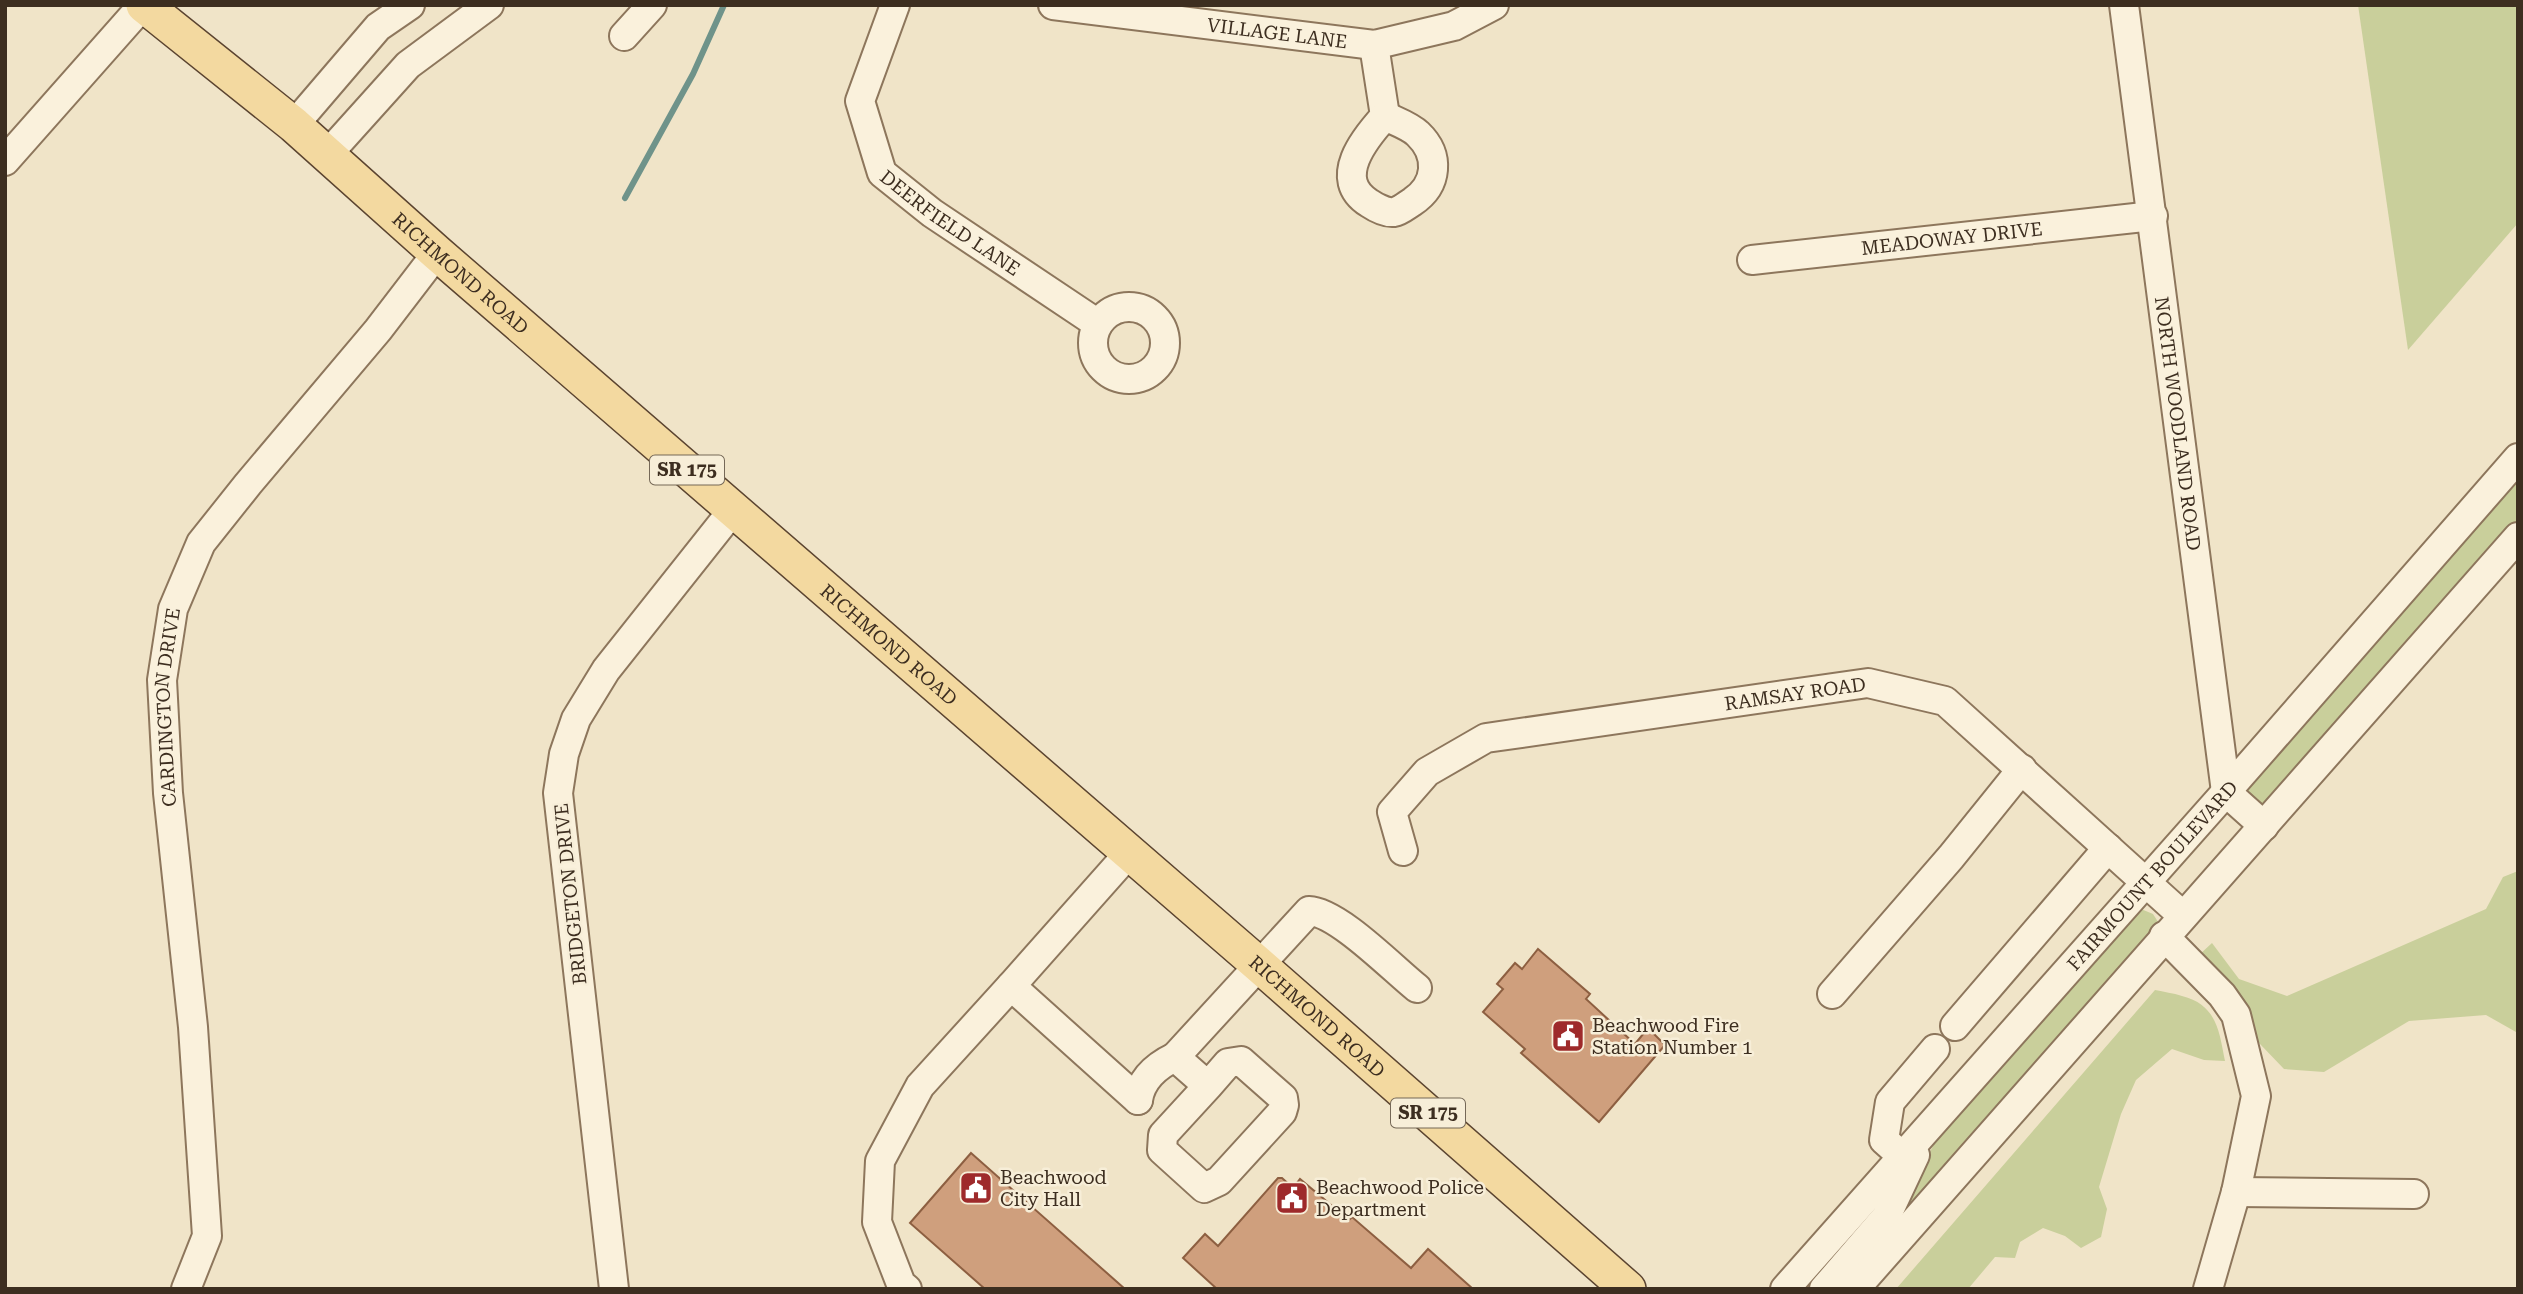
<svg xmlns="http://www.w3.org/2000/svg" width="2523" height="1294" viewBox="0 0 2523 1294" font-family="'Roboto Serif',serif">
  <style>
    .green { fill: #c9cf9b }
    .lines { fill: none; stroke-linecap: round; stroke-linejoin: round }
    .stream { stroke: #6f938a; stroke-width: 6 }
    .building { fill: #cf9f7d; stroke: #8d5f41; stroke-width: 2 }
    .minor-casing { stroke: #8d765c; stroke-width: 32 }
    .major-casing { stroke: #5b4430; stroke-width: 38 }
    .minor { stroke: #faf1dc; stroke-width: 28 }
    .major { stroke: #f3d9a0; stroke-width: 35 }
    .labels { text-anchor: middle; stroke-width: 5; stroke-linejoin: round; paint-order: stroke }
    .shield { fill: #f7eed8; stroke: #756857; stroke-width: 2 }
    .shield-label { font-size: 18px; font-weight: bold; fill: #3d2e20 }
    .street-label { font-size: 19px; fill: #3d2e20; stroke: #f7eed8 }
    .poi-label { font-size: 19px; fill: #3d2e20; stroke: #f7eed8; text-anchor: start }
  </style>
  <rect width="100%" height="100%" fill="#f0e4c8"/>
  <g class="green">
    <path d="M 2358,5 L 2518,5 L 2518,223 L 2408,350 Z"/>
    <path d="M 2518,472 L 2518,521 L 2274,799 L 2264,804 L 2253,800 L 2247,791 L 2250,778 Z"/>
    <path d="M 2518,871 L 2518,1037 L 2516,1032 L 2486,1015 L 2409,1021 L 2324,1072 L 2284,1069 L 2237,1020 L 2199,955 L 2212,943 L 2239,979 L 2287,996 L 2486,909 L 2503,877 Z"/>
    <path d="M 2141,909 L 2153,914 L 2160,925 L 1901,1227 L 1893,1221 L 1940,1133 L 2130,915 Z"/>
    <path d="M 2155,990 C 2164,992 2173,993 2182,996 C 2217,1005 2219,1031 2225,1061 L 2204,1060 L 2172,1049 L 2136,1080 L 2121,1114 L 2099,1187 L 2107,1209 L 2101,1237 L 2081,1248 L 2065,1236 L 2043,1228 L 2020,1242 L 2015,1258 L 1995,1257 L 1968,1289 L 1896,1289 Z"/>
  </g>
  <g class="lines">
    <path class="stream" d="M 625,198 L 693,74 L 724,5"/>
  </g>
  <g class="building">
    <path d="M 1538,949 L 1590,994 L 1586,999 L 1635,1044 L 1648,1028 L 1665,1045 L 1599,1122 L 1521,1053 L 1525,1049 L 1483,1012 L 1503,989 L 1497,984 L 1515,963 L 1522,969 Z"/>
    <path d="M 971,1153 L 1125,1289 L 985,1289 L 910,1223 Z"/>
    <path d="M 1278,1178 L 1282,1178 L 1293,1188 L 1300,1179 L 1349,1220 L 1352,1217 L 1411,1268 L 1428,1249 L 1473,1289 L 1217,1289 L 1183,1258 L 1205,1234 L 1218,1246 Z"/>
  </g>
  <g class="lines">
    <defs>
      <g id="minor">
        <path id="s1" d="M 895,5 L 860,101 L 882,173 L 932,213 L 1098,324"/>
        <path id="s2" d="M 1053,5 L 1374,45 L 1454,26 L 1494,5"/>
        <path id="s3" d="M 2124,5 L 2226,792 L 2264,826"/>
        <path d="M 624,36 L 652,5"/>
        <path d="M 1374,45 L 1385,116"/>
        <path d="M 1385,116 C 1395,121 1410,126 1418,134 C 1440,155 1438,185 1412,202 C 1407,205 1400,211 1394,212 C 1386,213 1375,207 1369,203 C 1331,179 1365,138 1385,116 Z"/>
        <path d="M 294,125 L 378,27 L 410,5"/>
        <path d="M 327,155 L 408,65 L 489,5"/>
        <path d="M 5,161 L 143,5"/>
        <path id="s4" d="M 1752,260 L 2153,216"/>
        <circle cx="1129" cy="343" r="36"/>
        <path id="s5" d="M 1403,851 L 1392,812 L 1427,772 L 1486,738 L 1868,683 L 1945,701 L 2183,916"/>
        <path d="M 1129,853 L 1011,986 L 1138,1100"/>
        <path d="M 2164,936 L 2222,995 L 2236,1015 L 2256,1096 L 2236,1192 L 2208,1289"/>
        <path d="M 1832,994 L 1951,857 L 2022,769"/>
        <path d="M 1955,1026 L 2108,848"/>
        <path d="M 1208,1086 L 1228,1063 L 1241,1061 L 1283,1098 L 1284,1105 L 1282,1112 L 1219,1181 L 1204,1188 L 1162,1150 L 1163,1135 L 1208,1086 L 1175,1057 L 1309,911 C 1338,912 1393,969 1417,988"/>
        <path d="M 1138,1100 C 1141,1079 1156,1066 1175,1057"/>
        <path d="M 1902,1156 L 1884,1140 L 1890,1102 L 1935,1049"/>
        <path d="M 2236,1192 L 2414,1194"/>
        <path id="s6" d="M 186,1289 L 207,1236 L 193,1027 L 168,793 L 162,680 L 173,609 L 201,543 L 248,484 L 378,330 L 437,253"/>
        <path d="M 614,1289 L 558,793 L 564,754 L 576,719 L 606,670 L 733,510"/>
        <path d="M 907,1289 L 901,1284 L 877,1222 L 880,1161 L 920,1086 L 1011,986"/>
        <path id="s7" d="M 1785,1289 L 2226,792 L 2518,458"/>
        <path d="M 1824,1289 L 1886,1217 L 1915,1155"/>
        <path d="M 1855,1289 L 2518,537"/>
      </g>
      <g id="major">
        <path id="s8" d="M 144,5 L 294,125 L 437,253 L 1258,964 L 1628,1289"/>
      </g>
    </defs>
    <use href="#minor" class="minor-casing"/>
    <use href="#major" class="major-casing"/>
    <use href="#minor" class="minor"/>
    <use href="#major" class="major"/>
  </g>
  <defs>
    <symbol id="civic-square" viewBox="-11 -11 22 22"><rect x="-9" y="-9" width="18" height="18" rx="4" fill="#9e2a2b" stroke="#f7eed8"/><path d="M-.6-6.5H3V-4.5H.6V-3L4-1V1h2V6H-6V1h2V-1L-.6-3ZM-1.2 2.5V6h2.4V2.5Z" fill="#fff"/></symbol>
  </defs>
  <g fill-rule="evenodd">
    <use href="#civic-square" x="1549" y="1017" width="38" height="38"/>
    <use href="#civic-square" x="957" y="1169" width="38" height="38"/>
    <use href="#civic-square" x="1273" y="1179" width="38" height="38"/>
  </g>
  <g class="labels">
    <g class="shield">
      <rect x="650" y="455.5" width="74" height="29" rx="5"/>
      <rect x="1391" y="1098.5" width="74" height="29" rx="5"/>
    </g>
    <g class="shield-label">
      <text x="687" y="476">SR 175</text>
      <text x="1428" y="1119">SR 175</text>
    </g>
    <g class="street-label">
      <text dy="7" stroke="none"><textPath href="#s2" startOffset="226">VILLAGE LANE</textPath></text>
      <text dy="7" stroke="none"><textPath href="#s1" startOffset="262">DEERFIELD LANE</textPath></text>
      <text dy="7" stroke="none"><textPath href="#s4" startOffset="201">MEADOWAY DRIVE</textPath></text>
      <text dy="7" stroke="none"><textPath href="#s8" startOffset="415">RICHMOND ROAD</textPath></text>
      <text dy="7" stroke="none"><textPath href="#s3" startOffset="422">NORTH WOODLAND ROAD</textPath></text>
      <text dy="7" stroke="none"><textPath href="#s8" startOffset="982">RICHMOND ROAD</textPath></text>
      <text dy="7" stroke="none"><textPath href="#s5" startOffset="474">RAMSAY ROAD</textPath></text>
      <text dy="7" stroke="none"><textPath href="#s6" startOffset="588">CARDINGTON DRIVE</textPath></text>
      <text dy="7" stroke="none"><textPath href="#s7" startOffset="553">FAIRMOUNT BOULEVARD</textPath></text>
      <text transform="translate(570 894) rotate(-96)" y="7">BRIDGETON DRIVE</text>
      <text dy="7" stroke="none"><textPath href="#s8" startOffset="1549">RICHMOND ROAD</textPath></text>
    </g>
    <g class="poi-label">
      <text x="1592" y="1032">Beachwood Fire<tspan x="1592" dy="22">Station Number 1</tspan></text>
      <text x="1000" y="1184">Beachwood<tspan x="1000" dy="22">City Hall</tspan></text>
      <text x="1316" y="1194">Beachwood Police<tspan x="1316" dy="22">Department</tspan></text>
    </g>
  </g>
  <rect width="2523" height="1294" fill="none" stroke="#3d2e20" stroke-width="14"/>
</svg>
